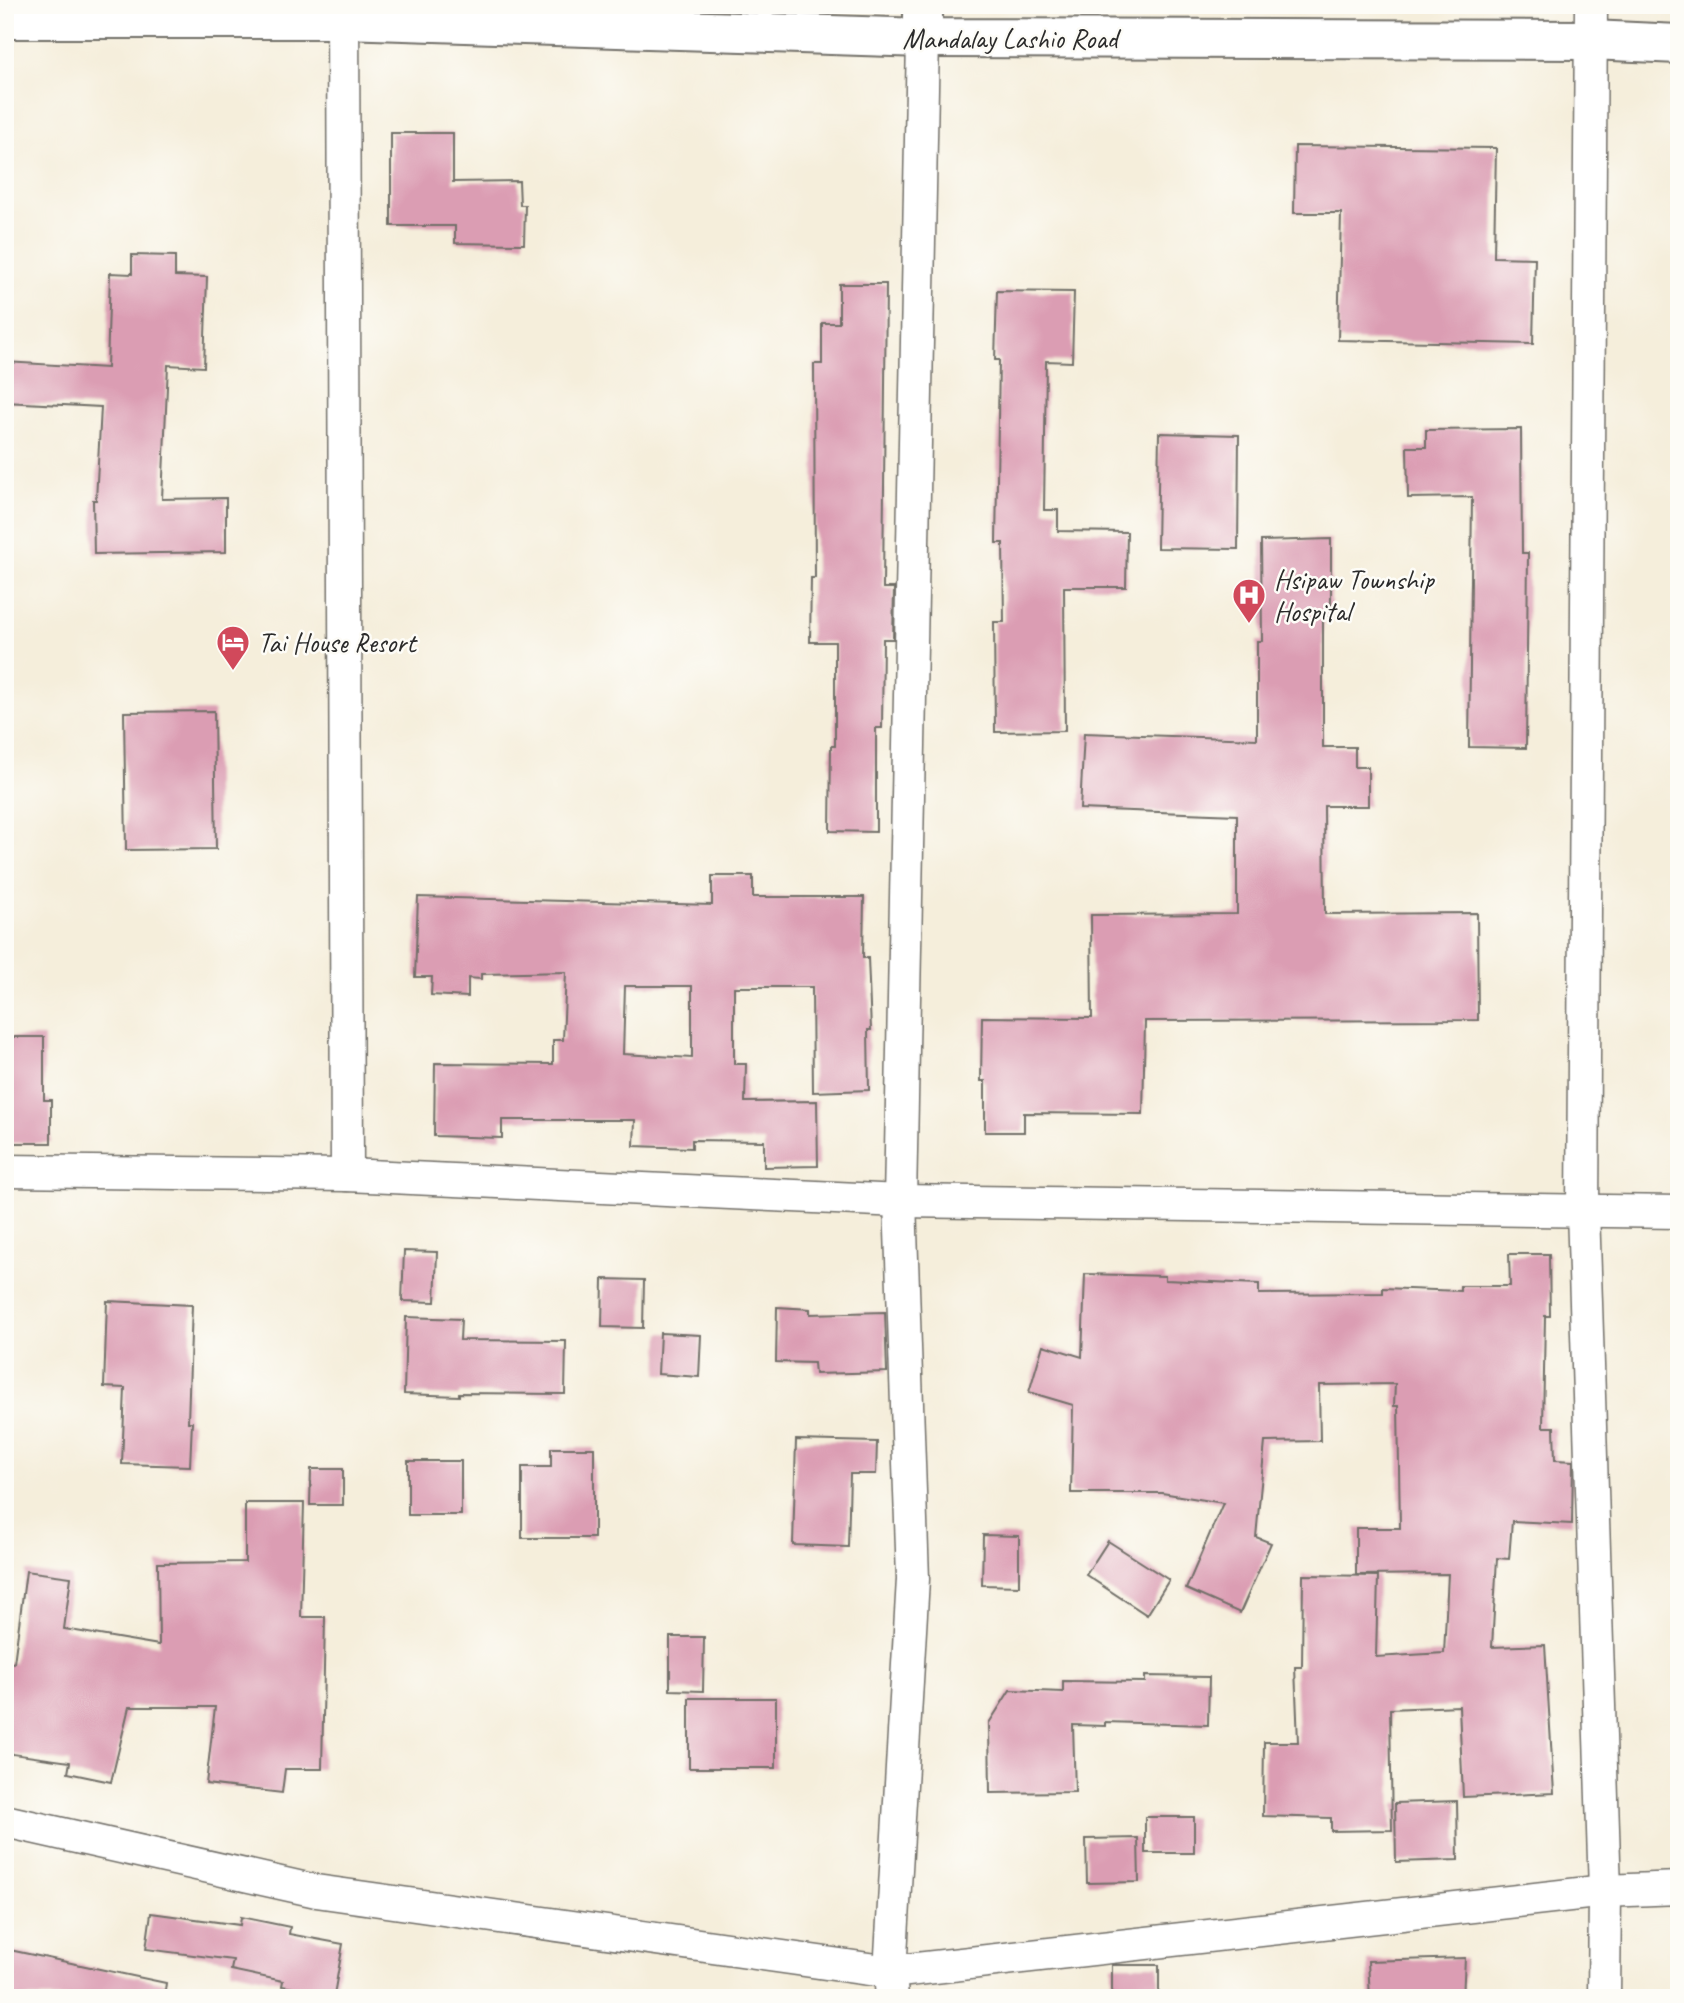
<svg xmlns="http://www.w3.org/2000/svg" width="1684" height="2003" viewBox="0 0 1684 2003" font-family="Caveat,sans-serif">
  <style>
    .building { fill: #db9db3; fill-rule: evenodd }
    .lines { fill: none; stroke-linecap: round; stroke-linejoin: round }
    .street-casing { stroke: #726f69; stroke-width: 35 }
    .secondary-casing { stroke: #726f69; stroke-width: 42 }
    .highway-casing { stroke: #726f69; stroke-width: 42 }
    .street { stroke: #fff; stroke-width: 32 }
    .secondary { stroke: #fff; stroke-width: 38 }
    .highway { stroke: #fff; stroke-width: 38 }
    .labels { text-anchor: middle; stroke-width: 5; stroke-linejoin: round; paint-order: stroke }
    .street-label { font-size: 28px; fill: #2b2b2b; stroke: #fdfcf7 }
    .poi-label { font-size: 28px; fill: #2b2b2b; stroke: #fdfcf7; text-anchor: start }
  </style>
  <rect width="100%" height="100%" fill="#fdfcf7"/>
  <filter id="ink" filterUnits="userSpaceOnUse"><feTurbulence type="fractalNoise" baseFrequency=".0143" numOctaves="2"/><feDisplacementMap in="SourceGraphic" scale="14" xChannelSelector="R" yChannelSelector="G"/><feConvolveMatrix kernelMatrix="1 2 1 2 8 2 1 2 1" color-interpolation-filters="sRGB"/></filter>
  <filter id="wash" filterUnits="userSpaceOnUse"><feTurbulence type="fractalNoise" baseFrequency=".00686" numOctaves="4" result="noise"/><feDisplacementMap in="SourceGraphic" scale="28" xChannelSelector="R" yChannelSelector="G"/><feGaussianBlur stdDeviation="1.57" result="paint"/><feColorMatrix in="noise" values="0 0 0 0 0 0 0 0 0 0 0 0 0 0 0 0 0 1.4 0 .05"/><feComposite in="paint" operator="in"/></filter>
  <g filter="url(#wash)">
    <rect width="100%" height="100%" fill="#f5eedb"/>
    <g id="blocks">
      <g class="building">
        <path d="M 391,133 L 453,133 L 453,182 L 519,181 L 520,205 L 525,205 L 524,244 L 455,243 L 455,226 L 391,226 Z"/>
        <path d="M 1295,146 L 1496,148 L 1494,257 L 1535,258 L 1533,344 L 1338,340 L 1341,213 L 1294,213 Z"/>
        <path d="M 132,255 L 175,256 L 175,276 L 207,277 L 204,367 L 168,365 L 162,499 L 226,498 L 226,552 L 94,554 L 93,500 L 96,500 L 101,407 L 5,402 L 5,362 L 107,368 L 110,273 L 132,274 Z"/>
        <path d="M 839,284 L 886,284 L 883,588 L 894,588 L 893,639 L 883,639 L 882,728 L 876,728 L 876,832 L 830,831 L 831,746 L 835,746 L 835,642 L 810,642 L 811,578 L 815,578 L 814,364 L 822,364 L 822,323 L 839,323 Z"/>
        <path d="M 997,291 L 1074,292 L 1072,362 L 1046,361 L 1044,510 L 1058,510 L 1058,531 L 1127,532 L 1126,587 L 1064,587 L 1065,731 L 995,732 L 994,622 L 1004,622 L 1003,543 L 996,543 L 999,360 L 995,360 Z"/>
        <path d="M 1521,429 L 1522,553 L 1528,553 L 1526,748 L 1469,747 L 1472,497 L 1408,498 L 1407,447 L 1426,447 L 1426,430 Z"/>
        <path d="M 1159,433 L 1239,435 L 1238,549 L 1157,548 Z"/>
        <path d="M 1331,539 L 1331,617 L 1323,617 L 1323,747 L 1355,747 L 1355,767 L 1368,767 L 1368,806 L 1324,806 L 1325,914 L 1477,913 L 1478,1020 L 1145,1021 L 1143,1114 L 1024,1113 L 1024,1132 L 985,1132 L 985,1081 L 981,1081 L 982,1017 L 1092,1018 L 1091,915 L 1237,914 L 1237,815 L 1080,809 L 1084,733 L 1257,739 L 1257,641 L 1262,641 L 1261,541 Z"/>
        <path d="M 214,711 L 216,849 L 126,850 L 124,712 Z"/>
        <path d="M 712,876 L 753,876 L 753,897 L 864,897 L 863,958 L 868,958 L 871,1030 L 868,1030 L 869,1090 L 813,1092 L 812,987 L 734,987 L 734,1064 L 746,1064 L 745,1102 L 817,1101 L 818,1166 L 764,1167 L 764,1141 L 692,1140 L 692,1148 L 634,1146 L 635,1120 L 502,1120 L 502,1138 L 434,1136 L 435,1063 L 553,1064 L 553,1040 L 563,1040 L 566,972 L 481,974 L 481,979 L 468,978 L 468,997 L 431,995 L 432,977 L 415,977 L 418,897 L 712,905 ZM 625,986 L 692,986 L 692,1058 L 623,1054 Z"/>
        <path d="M 5,1037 L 44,1037 L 44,1100 L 51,1100 L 51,1143 L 5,1143 Z"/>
        <path d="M 404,1251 L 437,1252 L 435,1302 L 402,1301 Z"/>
        <path d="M 1509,1254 L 1549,1254 L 1550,1316 L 1545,1316 L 1543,1427 L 1554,1427 L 1555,1460 L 1573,1461 L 1572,1524 L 1512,1521 L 1509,1559 L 1497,1558 L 1492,1647 L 1545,1645 L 1554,1793 L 1463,1797 L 1459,1706 L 1390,1709 L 1392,1830 L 1331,1831 L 1331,1818 L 1263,1816 L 1264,1742 L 1298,1742 L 1295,1667 L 1302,1667 L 1303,1575 L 1378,1576 L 1376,1657 L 1444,1653 L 1448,1574 L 1356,1575 L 1356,1528 L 1400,1528 L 1398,1406 L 1394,1406 L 1395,1384 L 1319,1385 L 1320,1441 L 1265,1442 L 1256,1537 L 1271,1543 L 1240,1613 L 1186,1589 L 1223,1503 L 1162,1493 L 1071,1493 L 1073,1405 L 1029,1392 L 1043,1345 L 1082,1357 L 1085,1274 L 1165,1276 L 1165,1280 L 1259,1284 L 1259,1294 L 1383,1293 L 1383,1288 L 1460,1291 L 1460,1286 L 1510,1286 Z"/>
        <path d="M 603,1279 L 644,1280 L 643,1328 L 602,1327 Z"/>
        <path d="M 107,1301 L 192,1305 L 188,1422 L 192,1422 L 190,1466 L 122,1464 L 125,1388 L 104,1387 Z"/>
        <path d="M 777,1307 L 810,1309 L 810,1314 L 885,1312 L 887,1372 L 815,1374 L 814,1363 L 776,1362 Z"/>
        <path d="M 406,1317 L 461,1319 L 460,1340 L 566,1341 L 565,1394 L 459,1393 L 459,1396 L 404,1394 Z"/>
        <path d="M 660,1333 L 701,1335 L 699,1377 L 658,1374 Z"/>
        <path d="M 796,1440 L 877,1442 L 876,1474 L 850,1474 L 848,1547 L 793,1545 Z"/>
        <path d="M 551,1448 L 594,1448 L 594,1538 L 522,1538 L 522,1467 L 551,1467 Z"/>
        <rect x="408" y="1461" width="53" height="54"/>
        <path d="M 311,1469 L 343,1469 L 343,1505 L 310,1505 Z"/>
        <path d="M 245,1503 L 304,1503 L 301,1617 L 325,1617 L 322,1769 L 285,1769 L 282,1793 L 206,1784 L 215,1707 L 129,1707 L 111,1782 L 68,1773 L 70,1762 L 5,1753 L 5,1662 L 14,1663 L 26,1571 L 71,1577 L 64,1629 L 159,1645 L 158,1563 L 245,1562 Z"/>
        <path d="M 983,1535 L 1019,1536 L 1019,1586 L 982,1585 Z"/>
        <path d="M 1108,1541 L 1169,1580 L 1147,1615 L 1086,1575 Z"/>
        <path d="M 670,1637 L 704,1637 L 703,1691 L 670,1690 Z"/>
        <path d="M 1145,1676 L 1209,1677 L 1208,1725 L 1105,1722 L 1105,1726 L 1073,1725 L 1075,1792 L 990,1793 L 989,1723 L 1010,1690 L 1063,1692 L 1063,1681 L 1145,1682 Z"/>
        <rect x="689" y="1698" width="87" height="70"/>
        <path d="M 1457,1801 L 1458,1860 L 1396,1862 L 1395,1803 Z"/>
        <rect x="1145" y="1817" width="49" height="36"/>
        <path d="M 1138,1838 L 1139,1882 L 1087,1883 L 1086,1839 Z"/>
        <path d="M 151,1913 L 240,1925 L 241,1917 L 290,1927 L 289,1934 L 343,1944 L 334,1995 L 282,1986 L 283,1981 L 231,1970 L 233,1960 L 146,1949 Z"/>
        <path d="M 5,1949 L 166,1983 L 164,1998 L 5,1998 Z"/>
        <path d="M 1465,1958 L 1463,1998 L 1370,1998 L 1368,1961 Z"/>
        <rect x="1112" y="1965" width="47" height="33"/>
      </g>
    </g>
  </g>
  <g filter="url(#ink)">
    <use href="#blocks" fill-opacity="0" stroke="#726f69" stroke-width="2"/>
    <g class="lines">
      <defs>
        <g id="street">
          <path d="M 343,5 L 347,1175"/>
          <path d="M 1591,5 L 1583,1210 L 1605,1891 L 1604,1998"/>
          <path d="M 5,1171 L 347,1175 L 900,1201 L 1679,1212"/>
          <path d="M 5,1821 L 316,1891 L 890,1972 L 1605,1891 L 1679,1888"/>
          <path d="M 892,1998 L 890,1972 L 913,1579 L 900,1201 L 923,38"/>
        </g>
        <path id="secondary" d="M 923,5 L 923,38"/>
        <path id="highway" d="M 5,19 L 343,19 L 923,38 L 1591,40 L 1679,44"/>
      </defs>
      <use href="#street" class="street-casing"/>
      <use href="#secondary" class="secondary-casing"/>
      <use href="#highway" class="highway-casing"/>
      <use href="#street" class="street"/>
      <use href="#secondary" class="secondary"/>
      <use href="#highway" class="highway"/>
    </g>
  </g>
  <defs>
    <symbol id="hospital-pin" viewBox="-11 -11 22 30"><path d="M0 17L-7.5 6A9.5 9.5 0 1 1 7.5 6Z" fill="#d1495b" stroke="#fdfcf7"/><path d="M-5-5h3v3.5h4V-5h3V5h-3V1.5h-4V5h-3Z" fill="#fff"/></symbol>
    <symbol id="hotel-pin" viewBox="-11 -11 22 30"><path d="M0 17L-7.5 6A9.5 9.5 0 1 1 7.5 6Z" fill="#d1495b" stroke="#fdfcf7"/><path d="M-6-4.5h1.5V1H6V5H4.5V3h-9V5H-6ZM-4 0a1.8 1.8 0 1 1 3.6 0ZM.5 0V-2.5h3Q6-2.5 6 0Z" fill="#fff"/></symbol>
  </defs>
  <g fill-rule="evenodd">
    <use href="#hospital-pin" x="1230" y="576" width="38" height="52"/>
    <use href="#hotel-pin" x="214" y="623" width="38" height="52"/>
  </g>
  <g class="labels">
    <g class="street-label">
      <text x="1010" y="48">Mandalay Lashio Road</text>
    </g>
    <g class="poi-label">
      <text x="1274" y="589">Hsipaw Township<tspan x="1274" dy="32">Hospital</tspan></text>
      <text x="258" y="652">Tai House Resort</text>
    </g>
  </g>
  <rect width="1684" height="2003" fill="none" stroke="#fdfcf7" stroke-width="28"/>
</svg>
